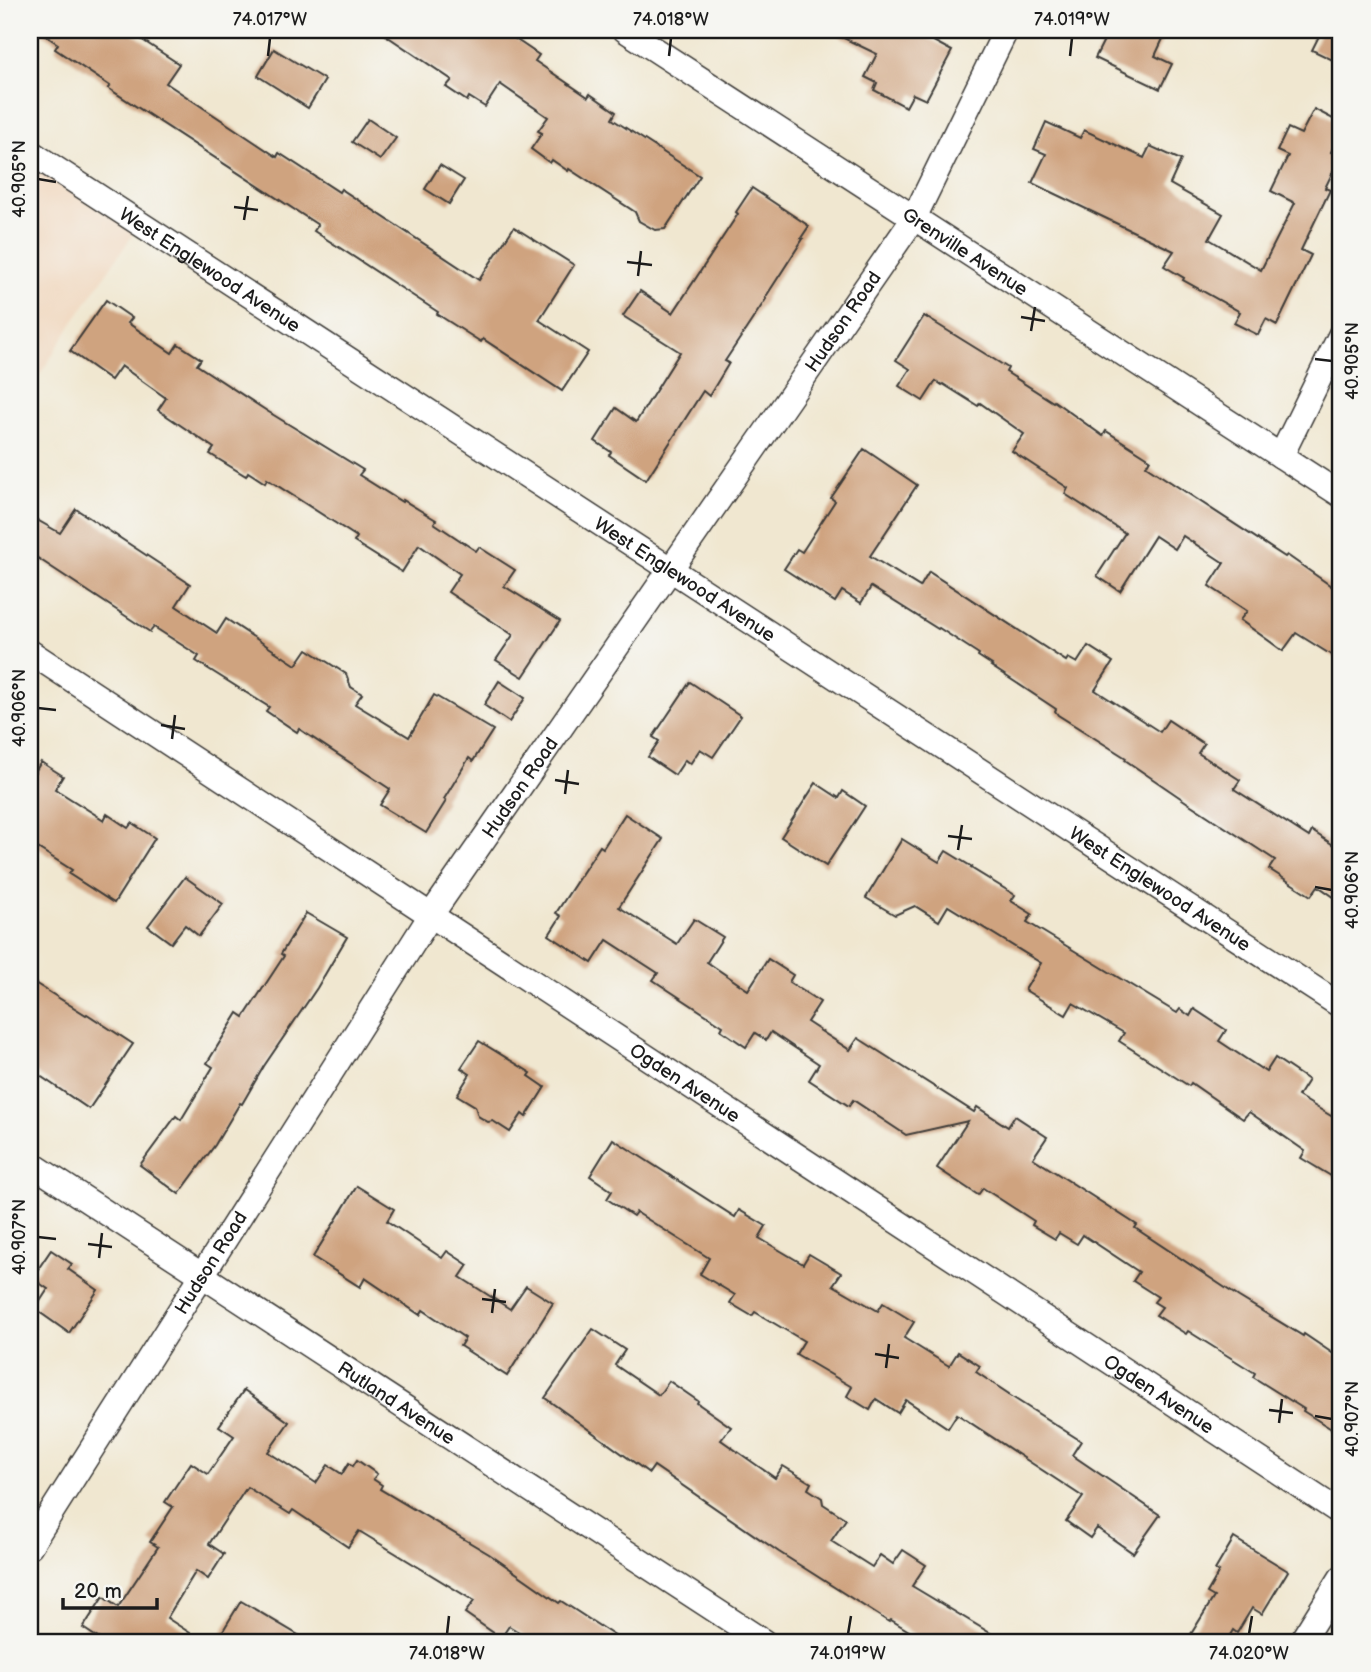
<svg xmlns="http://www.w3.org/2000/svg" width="1371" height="1672" viewBox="0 0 1371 1672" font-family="'Balsamiq Sans',sans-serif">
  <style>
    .built { fill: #f0d6bc }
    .building { fill: #cfa37f }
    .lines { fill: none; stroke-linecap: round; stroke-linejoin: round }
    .minor-casing { stroke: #3c3a37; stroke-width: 27 }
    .minor { stroke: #fff; stroke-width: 24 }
    .ticks { fill: none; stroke: #1c1c1c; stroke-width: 2.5 }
    .labels { text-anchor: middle; stroke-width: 6; stroke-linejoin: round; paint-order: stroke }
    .street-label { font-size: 19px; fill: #1c1c1c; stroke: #f6f6f2 }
    .neatline { fill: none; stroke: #1c1c1c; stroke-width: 2.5 }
    .ticks-label { font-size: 18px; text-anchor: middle; fill: #1c1c1c }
  </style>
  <rect width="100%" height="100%" fill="#f6f6f2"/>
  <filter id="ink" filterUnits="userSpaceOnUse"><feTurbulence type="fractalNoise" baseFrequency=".0143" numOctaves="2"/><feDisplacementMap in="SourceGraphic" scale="14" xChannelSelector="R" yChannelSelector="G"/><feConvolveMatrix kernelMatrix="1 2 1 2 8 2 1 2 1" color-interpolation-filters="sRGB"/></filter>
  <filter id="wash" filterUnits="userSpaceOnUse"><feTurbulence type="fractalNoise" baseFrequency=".00686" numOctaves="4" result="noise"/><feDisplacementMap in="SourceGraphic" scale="28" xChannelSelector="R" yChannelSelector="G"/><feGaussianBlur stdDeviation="1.57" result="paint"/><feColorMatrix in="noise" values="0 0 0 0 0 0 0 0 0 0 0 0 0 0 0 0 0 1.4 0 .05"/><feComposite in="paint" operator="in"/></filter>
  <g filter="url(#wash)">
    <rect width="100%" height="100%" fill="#f0e7d0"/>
    <path class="built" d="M 30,152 L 140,224 L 74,321 L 30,390 Z"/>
    <g id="blocks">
      <g class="building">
        <path d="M 37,30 L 127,30 L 179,64 L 166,83 L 277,157 L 279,153 L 339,192 L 341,189 L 479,280 L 514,227 L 574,265 L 539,320 L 588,352 L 562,391 L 483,339 L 481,342 L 437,314 L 438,312 L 314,231 L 318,225 L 108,88 L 110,86 L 55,49 L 58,44 Z"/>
        <path d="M 378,30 L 502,30 L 539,55 L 535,61 L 588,97 L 590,94 L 616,112 L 612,119 L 700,176 L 665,229 L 655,230 L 639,221 L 635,212 L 569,169 L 568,171 L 552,160 L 550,163 L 531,149 L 542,133 L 538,131 L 548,117 L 500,84 L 485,107 L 469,97 L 467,101 L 446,87 L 452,80 Z"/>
        <path d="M 827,30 L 913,30 L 952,51 L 926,100 L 913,94 L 906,107 L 874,90 L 877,83 L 865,77 L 877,54 Z"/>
        <path d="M 1109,30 L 1167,30 L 1155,56 L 1172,64 L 1160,89 L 1095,58 Z"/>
        <path d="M 1322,30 L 1341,30 L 1341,64 L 1312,50 Z"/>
        <path d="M 274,49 L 325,80 L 308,108 L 258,76 Z"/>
        <path d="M 1314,109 L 1341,123 L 1341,131 L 1331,152 L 1340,157 L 1325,188 L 1330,190 L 1301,250 L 1311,255 L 1277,325 L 1266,319 L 1258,335 L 1234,323 L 1240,312 L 1183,280 L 1184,278 L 1164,266 L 1174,251 L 1032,183 L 1046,154 L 1034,149 L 1046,122 L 1080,138 L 1084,130 L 1144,158 L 1150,146 L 1181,160 L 1170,184 L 1223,214 L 1209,239 L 1261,270 L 1295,203 L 1271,191 L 1288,156 L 1277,151 L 1288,128 L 1301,134 Z"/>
        <path d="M 368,119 L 396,138 L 380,160 L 352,142 Z"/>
        <path d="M 440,165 L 464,180 L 449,204 L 425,189 Z"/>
        <path d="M 752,188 L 809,226 L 801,238 L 803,239 L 765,298 L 766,299 L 725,361 L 729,363 L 709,396 L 703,391 L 646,480 L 609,455 L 611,452 L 595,441 L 616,408 L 636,422 L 680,352 L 623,316 L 640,291 L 673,313 L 738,214 L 736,212 Z"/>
        <path d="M 106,300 L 132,318 L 128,323 L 172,353 L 178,344 L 201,359 L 197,365 L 267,411 L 363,470 L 359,475 L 402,502 L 403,500 L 436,520 L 434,523 L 476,551 L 479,547 L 515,570 L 504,586 L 560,621 L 523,677 L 496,660 L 513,635 L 448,592 L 460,574 L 419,545 L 402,572 L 354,542 L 357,537 L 267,479 L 265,483 L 248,472 L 246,476 L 210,454 L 214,448 L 158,410 L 166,398 L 121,366 L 111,380 L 70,351 Z"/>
        <path d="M 924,316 L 1008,368 L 1006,372 L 1053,402 L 1054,401 L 1103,436 L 1106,431 L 1150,459 L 1146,466 L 1285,557 L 1287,555 L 1341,593 L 1341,661 L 1296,633 L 1283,651 L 1240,620 L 1247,611 L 1209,586 L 1224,563 L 1183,536 L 1175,549 L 1155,536 L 1120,591 L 1097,576 L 1125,533 L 1065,494 L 1068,488 L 1012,451 L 1024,434 L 980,403 L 978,406 L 943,384 L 942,385 L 936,381 L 923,401 L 899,386 L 910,369 L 896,360 Z"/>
        <path d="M 864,449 L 917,485 L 870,556 L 920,587 L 929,572 L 1066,661 L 1068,658 L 1077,663 L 1088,646 L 1113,662 L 1095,690 L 1160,732 L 1168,720 L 1204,744 L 1198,753 L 1240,780 L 1234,789 L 1309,837 L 1312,831 L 1341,850 L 1341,902 L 1318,886 L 1311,896 L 1269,869 L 1275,860 L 1188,803 L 1125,760 L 1126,758 L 1058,715 L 1055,711 L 1056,709 L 991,666 L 992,665 L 978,656 L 979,654 L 939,628 L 938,629 L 871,587 L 861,603 L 842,591 L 835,602 L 784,569 L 797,549 L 802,552 L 835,501 L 831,498 Z"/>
        <path d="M 76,509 L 190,584 L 176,606 L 217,633 L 226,619 L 296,665 L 307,649 L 346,674 L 351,687 L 362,694 L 355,704 L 409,737 L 434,695 L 493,730 L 473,761 L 469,758 L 444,799 L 446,801 L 426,833 L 380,805 L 390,789 L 299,729 L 297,732 L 266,711 L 269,707 L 196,661 L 199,656 L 154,627 L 150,632 L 30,553 L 30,516 L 60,533 Z"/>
        <path d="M 499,681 L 525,698 L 509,722 L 484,705 Z"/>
        <path d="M 690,682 L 741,716 L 713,757 L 700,749 L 690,764 L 685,760 L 675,775 L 648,757 L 659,741 L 653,737 Z"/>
        <path d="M 41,762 L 63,776 L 55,789 L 104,820 L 107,814 L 128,828 L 132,823 L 155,838 L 114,903 L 69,874 L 72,870 L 30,843 L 30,773 L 33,775 Z"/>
        <path d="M 816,783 L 839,798 L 843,791 L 865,806 L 826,866 L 781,837 Z"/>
        <path d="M 625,814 L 663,839 L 619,907 L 677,944 L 694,919 L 723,937 L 707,962 L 748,990 L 768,959 L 793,975 L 789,982 L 820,1002 L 807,1022 L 850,1050 L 858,1038 L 974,1112 L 977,1107 L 1008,1127 L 1015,1116 L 1047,1137 L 1033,1158 L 1137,1225 L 1135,1228 L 1239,1297 L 1303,1336 L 1304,1334 L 1341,1359 L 1341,1435 L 1303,1411 L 1304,1409 L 1253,1377 L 1255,1373 L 1188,1331 L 1186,1334 L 1156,1315 L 1162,1307 L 1154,1302 L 1158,1297 L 1133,1281 L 1139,1272 L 1083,1235 L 1077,1244 L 1059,1233 L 1055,1239 L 1032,1225 L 1034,1221 L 983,1188 L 978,1195 L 937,1168 L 968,1121 L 906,1135 L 853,1100 L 849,1106 L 809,1080 L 819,1064 L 771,1032 L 766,1040 L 755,1033 L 746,1047 L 721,1030 L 723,1026 L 653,980 L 658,973 L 607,940 L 592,963 L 549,935 L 561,916 L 556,913 L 600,846 L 603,848 Z"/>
        <path d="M 902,839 L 939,862 L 946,851 L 972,867 L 971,868 L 1015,895 L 1011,901 L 1032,914 L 1027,922 L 1177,1013 L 1180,1009 L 1190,1016 L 1194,1009 L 1226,1030 L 1219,1041 L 1266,1072 L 1275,1058 L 1308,1080 L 1298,1096 L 1341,1122 L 1341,1182 L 1301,1158 L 1305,1151 L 1249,1112 L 1243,1119 L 1191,1083 L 1189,1086 L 1119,1041 L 1124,1033 L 1073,1003 L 1066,1015 L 1025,990 L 1041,963 L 948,906 L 939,921 L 915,906 L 895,915 L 866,898 Z"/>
        <path d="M 185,877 L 223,904 L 199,936 L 185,925 L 171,943 L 148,926 Z"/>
        <path d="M 306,913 L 347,937 L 317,988 L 264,1066 L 242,1104 L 240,1103 L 215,1145 L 179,1194 L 140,1165 L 176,1116 L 181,1120 L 213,1067 L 207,1063 L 238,1013 L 244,1017 L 284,956 L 281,954 Z"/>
        <path d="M 30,980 L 86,1015 L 87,1014 L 133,1044 L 89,1109 L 30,1069 Z"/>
        <path d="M 479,1041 L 531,1073 L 529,1076 L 545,1087 L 526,1117 L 522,1114 L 510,1132 L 493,1121 L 488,1122 L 478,1116 L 475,1106 L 457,1095 L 470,1074 L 461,1068 Z"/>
        <path d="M 613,1139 L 735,1217 L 739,1210 L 766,1226 L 759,1238 L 803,1264 L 809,1254 L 841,1273 L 833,1285 L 878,1311 L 883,1303 L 914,1322 L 904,1338 L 949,1366 L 958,1352 L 980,1366 L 976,1372 L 1009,1394 L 1009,1395 L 1081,1441 L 1072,1455 L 1160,1515 L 1133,1553 L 1097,1528 L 1090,1538 L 1066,1521 L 1083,1497 L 957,1414 L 948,1428 L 906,1400 L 898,1413 L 876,1399 L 870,1410 L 847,1396 L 852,1387 L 796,1354 L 804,1341 L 755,1312 L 752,1316 L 730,1303 L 735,1295 L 700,1274 L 709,1258 L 636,1212 L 633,1216 L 607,1199 L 612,1191 L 590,1176 Z"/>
        <path d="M 357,1186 L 394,1209 L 387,1221 L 442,1258 L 447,1251 L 468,1265 L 460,1277 L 510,1309 L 526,1286 L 553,1303 L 507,1376 L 460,1346 L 465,1338 L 423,1310 L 420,1315 L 365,1278 L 360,1287 L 313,1257 Z"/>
        <path d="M 51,1250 L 72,1264 L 68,1269 L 98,1290 L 69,1333 L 35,1309 L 48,1289 L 32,1278 Z"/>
        <path d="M 593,1329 L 625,1350 L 615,1365 L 659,1395 L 669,1381 L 698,1401 L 697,1403 L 731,1427 L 721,1440 L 775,1478 L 783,1466 L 811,1483 L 808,1489 L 822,1498 L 823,1504 L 846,1519 L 831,1541 L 872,1567 L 880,1555 L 893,1564 L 903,1550 L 926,1565 L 912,1586 L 1005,1642 L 927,1642 L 891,1620 L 889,1622 L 779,1552 L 654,1466 L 649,1473 L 545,1398 Z"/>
        <path d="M 244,1390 L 289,1422 L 268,1452 L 316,1483 L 328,1465 L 342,1474 L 349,1463 L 353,1466 L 357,1460 L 377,1474 L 373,1479 L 382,1485 L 380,1489 L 489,1554 L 559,1603 L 561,1601 L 624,1642 L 535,1642 L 509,1626 L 501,1638 L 465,1613 L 474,1601 L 359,1531 L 348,1547 L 293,1510 L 290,1514 L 247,1487 L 209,1544 L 224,1554 L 208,1579 L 196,1571 L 167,1618 L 204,1642 L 104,1642 L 83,1628 L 103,1597 L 118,1607 L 158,1547 L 150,1542 L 173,1507 L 165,1502 L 191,1463 L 208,1474 L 234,1436 L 219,1426 Z"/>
        <path d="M 1234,1538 L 1288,1571 L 1262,1614 L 1252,1608 L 1237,1633 L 1233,1630 L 1226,1642 L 1186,1642 L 1214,1597 L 1207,1593 L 1219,1572 L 1215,1570 Z"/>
        <path d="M 241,1601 L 310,1642 L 216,1642 Z"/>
      </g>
    </g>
  </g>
  <g filter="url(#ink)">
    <use href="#blocks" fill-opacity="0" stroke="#3c3a37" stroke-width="2"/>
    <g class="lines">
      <defs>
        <g id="minor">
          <path id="s1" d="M 625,30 L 1341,495"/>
          <path id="s2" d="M 30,152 L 1341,1006"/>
          <path d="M 1281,456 L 1341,334"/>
          <path id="s3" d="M 30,652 L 1341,1513"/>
          <path id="s4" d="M 30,1163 L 764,1642"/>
          <path id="s5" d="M 30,1546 L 431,915 L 914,218 L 1006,30"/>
          <path d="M 1301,1642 L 1341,1578"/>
        </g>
      </defs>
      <use href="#minor" class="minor-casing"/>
      <use href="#minor" class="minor"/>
    </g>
  </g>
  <path class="ticks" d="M 268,56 L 270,38M 669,56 L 671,38M 1070,56 L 1072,38M 38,179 L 56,182M 234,207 L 258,210M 244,220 L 248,196M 627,262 L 652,265M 638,276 L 641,251M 1021,317 L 1045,321M 1031,331 L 1035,307M 1315,359 L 1332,361M 38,708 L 56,710M 161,725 L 185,729M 172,739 L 175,715M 555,780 L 579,784M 565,794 L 568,770M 948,836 L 972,839M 958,850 L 962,825M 1315,887 L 1332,890M 38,1237 L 56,1239M 88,1244 L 112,1247M 99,1258 L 102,1233M 482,1299 L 506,1302M 492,1313 L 495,1289M 875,1354 L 899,1358M 886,1368 L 889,1344M 1269,1410 L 1293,1413M 1315,1416 L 1332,1419M 1279,1423 L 1282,1399M 447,1634 L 449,1616M 848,1634 L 851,1616M 1249,1634 L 1252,1616"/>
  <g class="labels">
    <g class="street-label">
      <text dy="7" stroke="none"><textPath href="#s1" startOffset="406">Grenville Avenue</textPath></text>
      <text dy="7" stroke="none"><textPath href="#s2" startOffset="215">West Englewood Avenue</textPath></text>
      <text dy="7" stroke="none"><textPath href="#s5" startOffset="1470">Hudson Road</textPath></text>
      <text dy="7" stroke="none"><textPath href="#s2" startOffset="782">West Englewood Avenue</textPath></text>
      <text dy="7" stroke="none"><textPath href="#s5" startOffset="903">Hudson Road</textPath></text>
      <text dy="7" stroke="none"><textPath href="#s2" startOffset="1349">West Englewood Avenue</textPath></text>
      <text dy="7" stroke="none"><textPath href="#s3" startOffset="784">Ogden Avenue</textPath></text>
      <text dy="7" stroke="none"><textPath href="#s5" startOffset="336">Hudson Road</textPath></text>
      <text dy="7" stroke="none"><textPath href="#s3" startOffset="1351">Ogden Avenue</textPath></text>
      <text dy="7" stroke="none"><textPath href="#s4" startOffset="438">Rutland Avenue</textPath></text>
    </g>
  </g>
  <rect width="1371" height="1672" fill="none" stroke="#f6f6f2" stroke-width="77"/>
  <path d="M63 1598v10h94v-10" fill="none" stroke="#1c1c1c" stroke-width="3.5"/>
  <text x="74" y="1598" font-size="21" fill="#1c1c1c" stroke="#f6f6f2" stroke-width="5" paint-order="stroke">20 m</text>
  <rect x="38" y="38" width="1294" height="1596" class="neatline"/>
  <g class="ticks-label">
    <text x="270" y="25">74.017°W</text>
    <text x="671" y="25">74.018°W</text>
    <text x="1072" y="25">74.019°W</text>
    <text transform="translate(19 179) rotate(-90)" y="6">40.905°N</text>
    <text transform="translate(1352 361) rotate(-90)" y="6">40.905°N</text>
    <text transform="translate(19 708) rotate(-90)" y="6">40.906°N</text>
    <text transform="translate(1352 890) rotate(-90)" y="6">40.906°N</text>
    <text transform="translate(19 1237) rotate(-90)" y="6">40.907°N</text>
    <text transform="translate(1352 1419) rotate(-90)" y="6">40.907°N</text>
    <text x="447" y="1659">74.018°W</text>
    <text x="848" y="1659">74.019°W</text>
    <text x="1249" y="1659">74.020°W</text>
  </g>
</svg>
